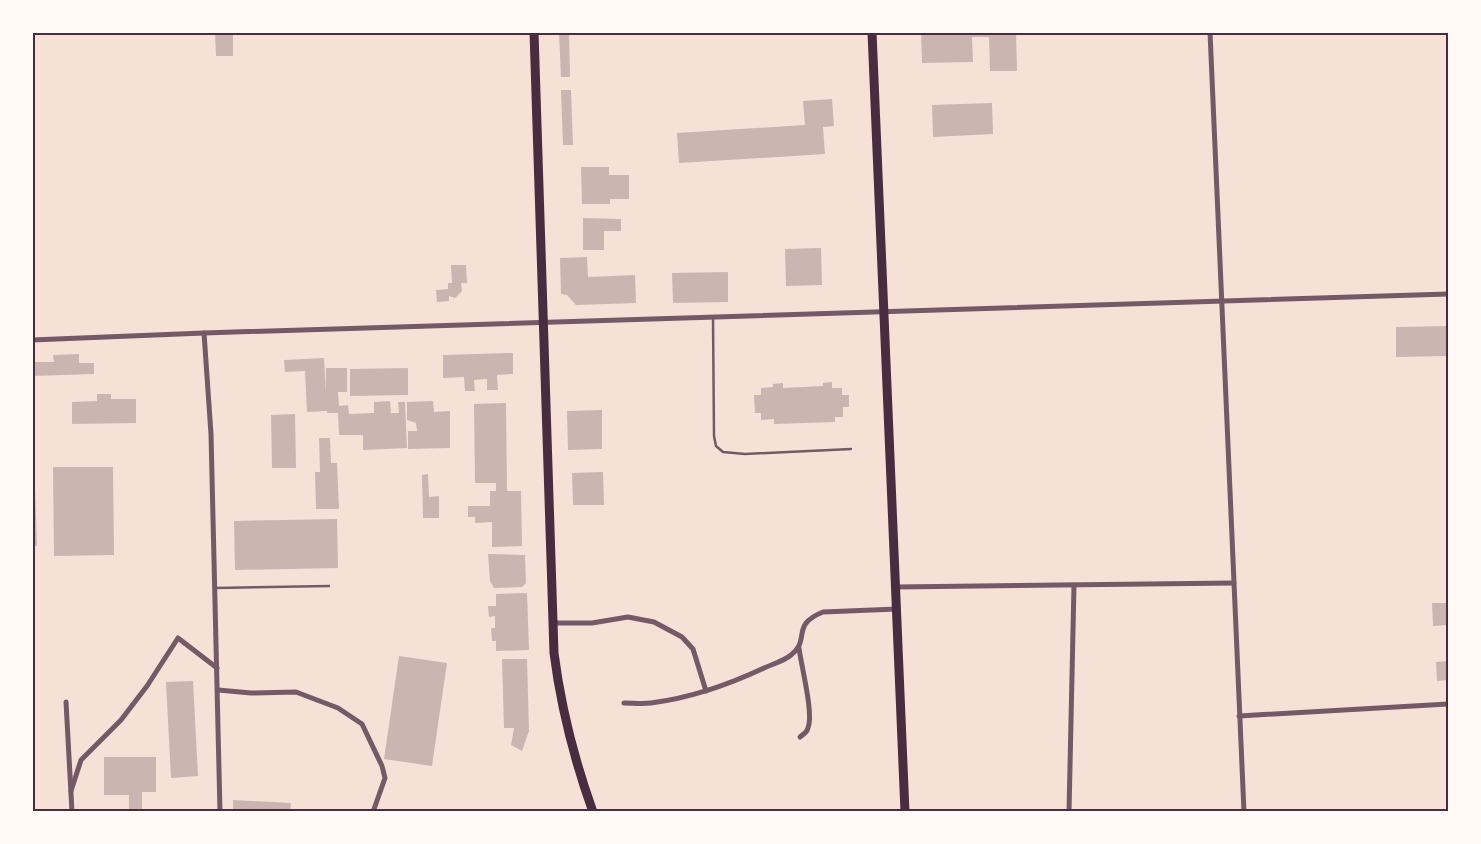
<svg xmlns="http://www.w3.org/2000/svg" width="1481" height="844" viewBox="0 0 1481 844" font-family="'Source Sans 3',sans-serif">
  <style>
    .building { fill: #ccb4b1 }
    .lines { fill: none; stroke-linecap: round; stroke-linejoin: round }
    .service { stroke: #755966; stroke-width: 2.5 }
    .minor { stroke: #755966; stroke-width: 5 }
    .primary { stroke: #4a2c40; stroke-width: 9 }
    .neatline { fill: none; stroke: #4a2c40; stroke-width: 2 }
  </style>
  <rect width="100%" height="100%" fill="#f7e1d7"/>
  <g class="building">
    <path d="M 215,32 L 233,32 L 233,56 L 216,56 Z"/>
    <path d="M 559,32 L 569,32 L 570,77 L 561,77 Z"/>
    <path d="M 921,32 L 1016,32 L 1017,71 L 990,71 L 989,37 L 972,37 L 973,62 L 922,63 Z"/>
    <path d="M 561,90 L 571,90 L 573,145 L 563,145 Z"/>
    <path d="M 832,99 L 834,126 L 823,127 L 825,154 L 679,163 L 677,133 L 805,125 L 803,101 Z"/>
    <path d="M 992,103 L 993,134 L 933,137 L 932,105 Z"/>
    <path d="M 581,167 L 609,167 L 609,175 L 629,175 L 629,199 L 610,199 L 610,204 L 582,204 Z"/>
    <path d="M 583,218 L 621,219 L 621,231 L 604,231 L 604,250 L 583,250 Z"/>
    <path d="M 821,248 L 822,285 L 786,286 L 785,249 Z"/>
    <path d="M 587,257 L 588,277 L 635,275 L 636,303 L 576,305 L 567,295 L 561,294 L 560,258 Z"/>
    <path d="M 451,265 L 466,265 L 467,283 L 461,283 L 462,291 L 455,298 L 449,296 L 449,301 L 437,302 L 436,290 L 448,289 L 448,283 L 452,283 Z"/>
    <path d="M 728,272 L 728,302 L 673,303 L 672,273 Z"/>
    <path d="M 1448,326 L 1448,356 L 1396,357 L 1396,327 Z"/>
    <path d="M 513,353 L 513,374 L 497,375 L 498,390 L 487,390 L 487,379 L 474,380 L 475,391 L 465,391 L 464,377 L 443,378 L 443,355 Z"/>
    <path d="M 79,354 L 79,363 L 94,363 L 94,374 L 32,376 L 32,362 L 54,362 L 53,355 Z"/>
    <path d="M 324,358 L 326,393 L 326,368 L 347,368 L 347,392 L 338,392 L 339,406 L 348,405 L 349,414 L 374,413 L 374,402 L 390,401 L 391,413 L 399,413 L 398,402 L 405,402 L 407,448 L 363,450 L 363,435 L 339,435 L 338,413 L 327,413 L 327,411 L 307,412 L 305,371 L 285,372 L 284,360 Z"/>
    <path d="M 408,368 L 408,395 L 350,396 L 350,369 Z"/>
    <path d="M 832,382 L 832,388 L 842,388 L 842,395 L 849,395 L 849,407 L 843,407 L 843,417 L 835,417 L 835,422 L 774,424 L 774,419 L 761,420 L 761,413 L 755,413 L 754,395 L 761,395 L 761,388 L 773,387 L 773,384 L 783,383 L 783,388 L 823,386 L 823,383 Z"/>
    <path d="M 97,394 L 111,394 L 111,399 L 136,399 L 136,423 L 72,424 L 72,402 L 97,401 Z"/>
    <path d="M 433,401 L 434,412 L 450,411 L 450,448 L 408,449 L 408,431 L 417,431 L 416,423 L 407,420 L 407,402 Z"/>
    <path d="M 506,403 L 507,491 L 521,491 L 522,546 L 492,547 L 492,522 L 475,523 L 475,517 L 468,517 L 468,506 L 490,506 L 490,491 L 496,491 L 496,483 L 475,483 L 474,404 Z"/>
    <path d="M 602,410 L 602,449 L 568,450 L 567,411 Z"/>
    <path d="M 295,414 L 296,468 L 272,468 L 271,415 Z"/>
    <path d="M 319,438 L 330,438 L 331,463 L 337,463 L 339,509 L 316,509 L 315,472 L 320,472 Z"/>
    <path d="M 32,457 L 34,457 L 37,546 L 32,546 Z"/>
    <path d="M 53,467 L 113,467 L 114,555 L 54,556 Z"/>
    <path d="M 603,472 L 604,505 L 573,505 L 572,473 Z"/>
    <path d="M 428,474 L 429,497 L 439,496 L 439,518 L 423,518 L 422,475 Z"/>
    <path d="M 337,519 L 338,568 L 235,570 L 234,521 Z"/>
    <path d="M 488,554 L 525,555 L 526,583 L 522,587 L 494,588 L 490,581 Z"/>
    <path d="M 527,593 L 529,650 L 496,651 L 496,641 L 492,641 L 491,628 L 495,628 L 495,616 L 489,617 L 488,606 L 496,606 L 496,594 Z"/>
    <path d="M 1432,603 L 1448,603 L 1448,625 L 1433,626 Z"/>
    <path d="M 399,656 L 447,663 L 432,766 L 384,759 Z"/>
    <path d="M 502,659 L 527,659 L 529,731 L 522,751 L 511,745 L 514,728 L 504,728 Z"/>
    <path d="M 1448,661 L 1448,680 L 1437,681 L 1436,662 Z"/>
    <path d="M 193,681 L 198,776 L 171,778 L 166,682 Z"/>
    <path d="M 104,757 L 156,757 L 156,792 L 142,792 L 142,811 L 129,811 L 129,795 L 104,795 Z"/>
    <path d="M 233,800 L 291,803 L 290,812 L 233,812 Z"/>
  </g>
  <g class="lines">
    <g class="service">
      <path d="M 713,318 L 714,436 L 716,446 L 723,452 L 745,454 L 851,449"/>
      <path d="M 215,588 L 329,586"/>
    </g>
    <g class="minor">
      <path d="M 1210,32 L 1244,812"/>
      <path d="M 204,333 L 211,434 L 220,812"/>
      <path d="M 32,340 L 204,333 L 1448,294"/>
      <path d="M 896,587 L 1234,583"/>
      <path d="M 553,623 L 592,623 L 628,617 L 654,622 L 682,637 L 693,649 L 706,691"/>
      <path d="M 799,648 C 801,665 814,714 808,728 C 807,733 803,734 800,737"/>
      <path d="M 218,690 L 251,693 L 296,692 L 338,708 L 362,724 L 382,766 L 385,778 L 373,812"/>
      <path d="M 66,702 L 72,812"/>
      <path d="M 624,703 C 633,703 642,704 651,703 C 690,698 728,685 764,668 C 773,664 784,661 791,655 C 811,640 790,625 823,612 L 897,609"/>
      <path d="M 1239,716 L 1448,704"/>
      <path d="M 71,791 L 81,760 L 121,720 L 147,686 L 178,638 L 217,668"/>
      <path d="M 1069,812 L 1074,585"/>
    </g>
    <g class="primary">
      <path d="M 534,32 L 554,653 C 561,708 574,759 593,812"/>
      <path d="M 872,32 L 905,812"/>
    </g>
  </g>
  <rect width="1481" height="844" fill="none" stroke="#fffaf5" stroke-width="68"/>
  <rect x="34" y="34" width="1413" height="776" class="neatline"/>
</svg>
